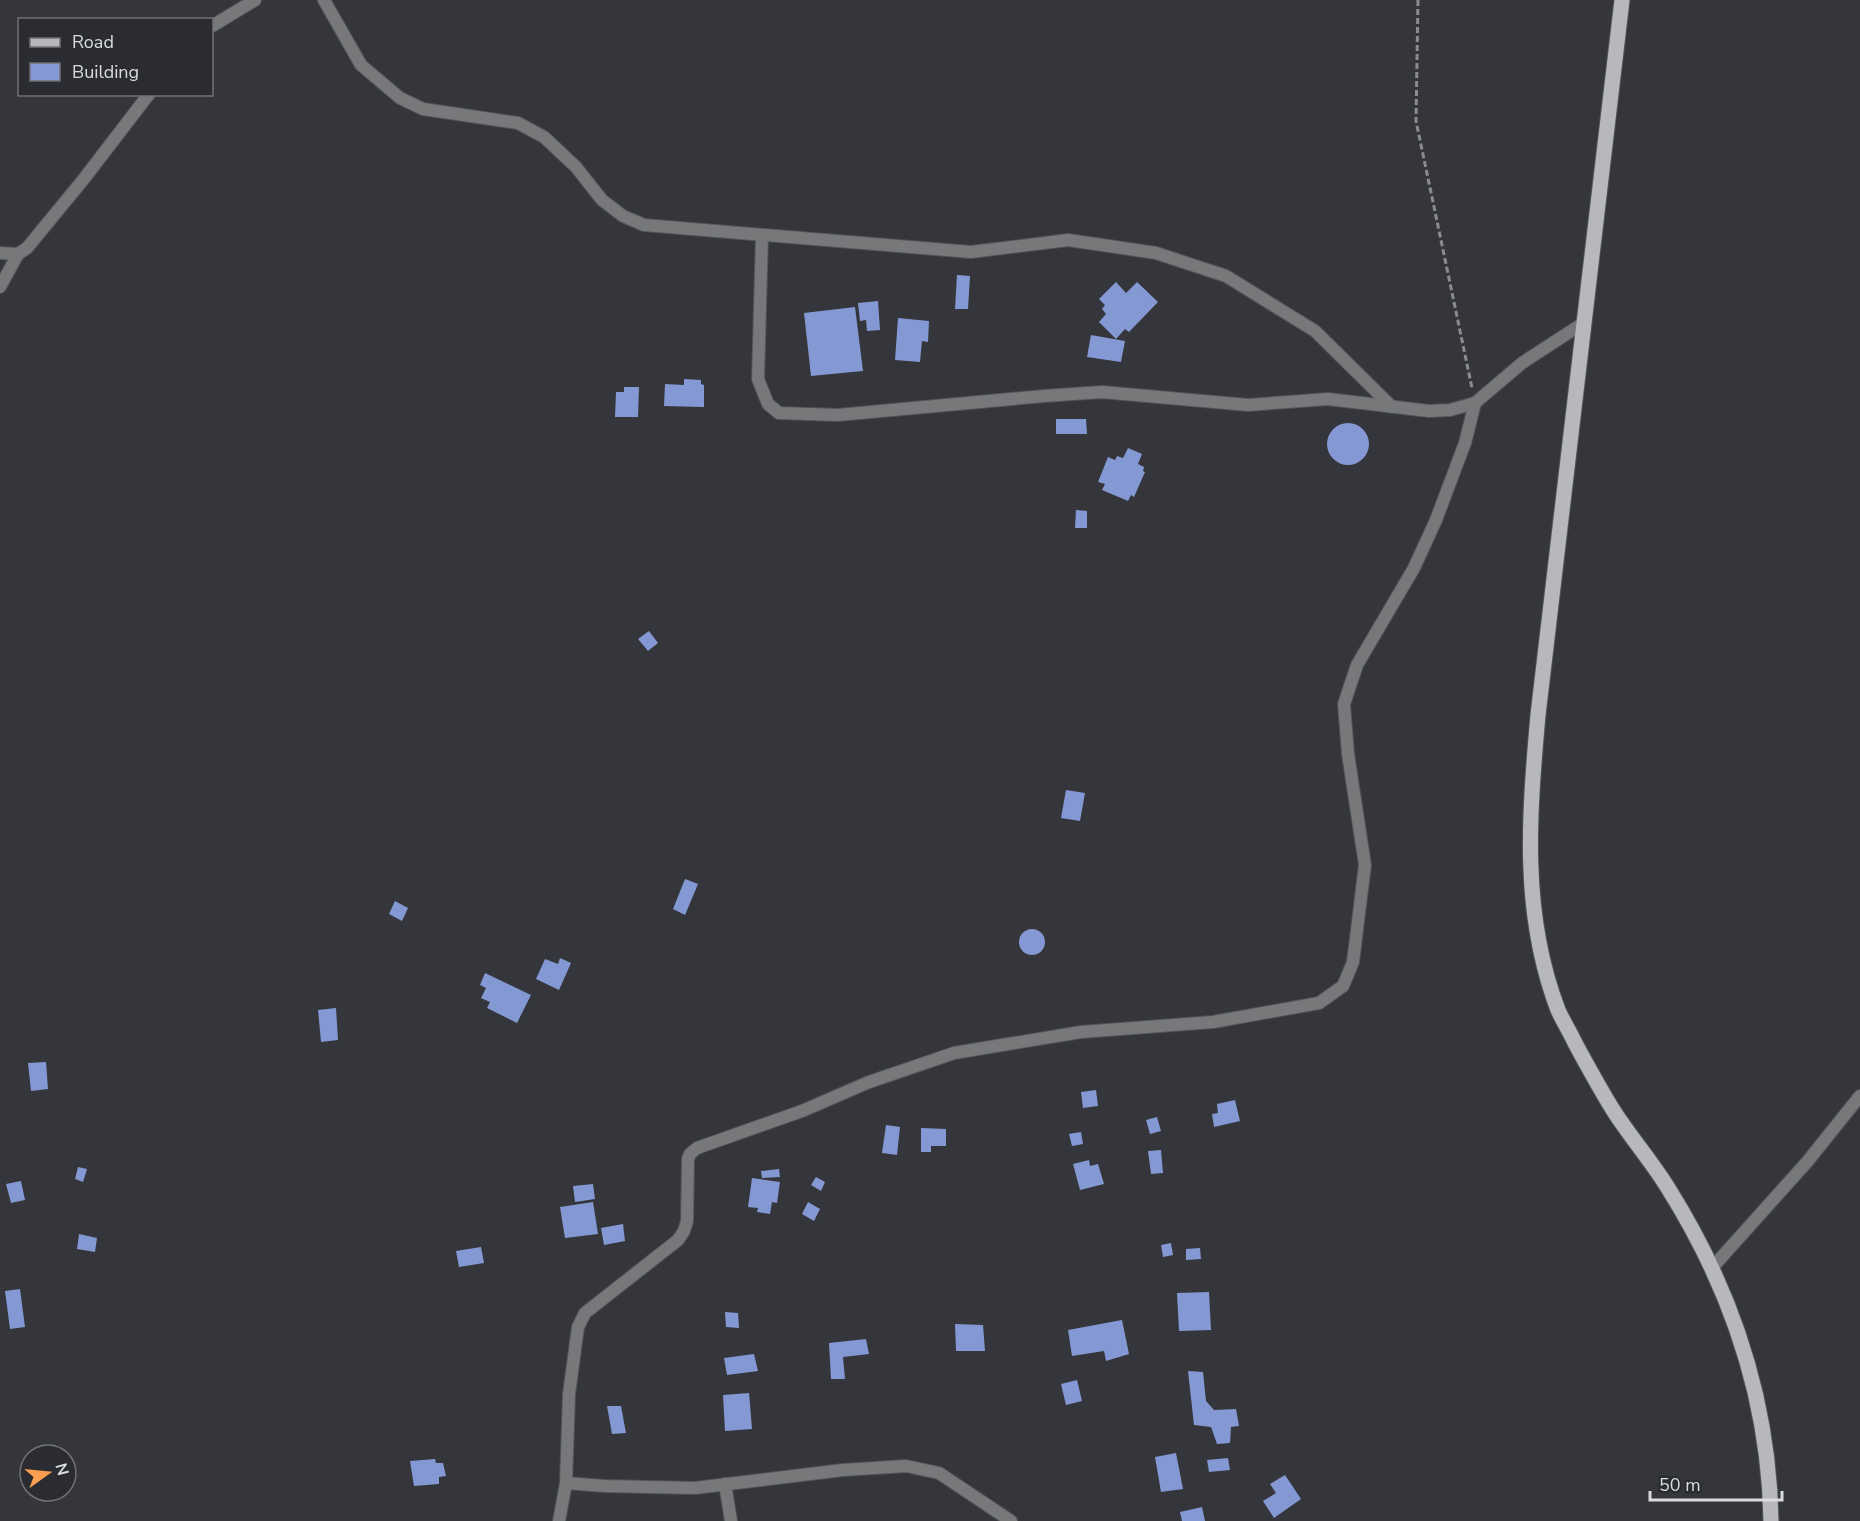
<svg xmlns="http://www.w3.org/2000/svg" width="1860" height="1521" viewBox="0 0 1860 1521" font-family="'Nunito Sans',sans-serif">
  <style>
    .building { fill: #8499d3 }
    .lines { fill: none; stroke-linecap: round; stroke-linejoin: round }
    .street-casing { stroke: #525458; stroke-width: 14 }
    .primary-casing { stroke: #525458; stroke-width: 17 }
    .path { stroke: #8a8c90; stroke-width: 3; stroke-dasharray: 6 3; stroke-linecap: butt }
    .street { stroke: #77787a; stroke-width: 12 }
    .primary { stroke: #b6b8bd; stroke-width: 15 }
  </style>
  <rect width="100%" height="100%" fill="#34363b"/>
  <g class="building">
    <path d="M 957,275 L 970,276 L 968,309 L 955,309 Z"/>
    <path d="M 1116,282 L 1126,293 L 1137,282 L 1158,302 L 1129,332 L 1125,329 L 1116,339 L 1099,322 L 1106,314 L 1102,309 L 1105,305 L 1099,299 Z"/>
    <path d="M 878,301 L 880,330 L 867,331 L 866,320 L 860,321 L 858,303 Z"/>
    <path d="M 855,307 L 863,371 L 811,376 L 804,313 Z"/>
    <path d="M 898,318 L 929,321 L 928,342 L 922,341 L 920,362 L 895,360 Z"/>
    <path d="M 1091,335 L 1125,341 L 1121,362 L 1087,357 Z"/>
    <path d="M 684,379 L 701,380 L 701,384 L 704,385 L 704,407 L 664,406 L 665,384 L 684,385 Z"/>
    <path d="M 624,387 L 639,387 L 638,417 L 615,417 L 616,392 L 624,392 Z"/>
    <path d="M 1056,419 L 1086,419 L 1087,434 L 1056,434 Z"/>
    <circle cx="1348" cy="444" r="21"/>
    <path d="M 1128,448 L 1142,454 L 1138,464 L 1144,467 L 1143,471 L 1145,472 L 1134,497 L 1131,495 L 1128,501 L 1102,490 L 1105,484 L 1098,482 L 1108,457 L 1115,460 L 1117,456 L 1123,458 Z"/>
    <path d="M 1076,510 L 1087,511 L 1087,528 L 1075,528 Z"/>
    <path d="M 649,631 L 658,643 L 648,651 L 638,639 Z"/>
    <path d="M 1066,790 L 1085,793 L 1080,821 L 1061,818 Z"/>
    <path d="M 685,879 L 698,884 L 685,915 L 673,909 Z"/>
    <path d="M 395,901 L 408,908 L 402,921 L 389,914 Z"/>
    <circle cx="1032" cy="942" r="13"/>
    <path d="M 560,958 L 571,963 L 559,990 L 536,979 L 545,959 L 558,964 Z"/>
    <path d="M 485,973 L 531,995 L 517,1023 L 487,1008 L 490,1002 L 481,998 L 486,988 L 480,985 Z"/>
    <path d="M 336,1008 L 338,1040 L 321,1042 L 318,1010 Z"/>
    <path d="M 46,1062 L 48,1089 L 31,1091 L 28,1063 Z"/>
    <path d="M 1096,1090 L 1098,1106 L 1083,1108 L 1081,1092 Z"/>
    <path d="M 1235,1100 L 1240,1121 L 1214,1127 L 1212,1114 L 1218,1113 L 1217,1104 Z"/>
    <path d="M 1157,1117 L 1161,1131 L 1150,1134 L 1146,1120 Z"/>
    <path d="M 886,1125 L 900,1127 L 897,1155 L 882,1153 Z"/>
    <path d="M 921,1128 L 946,1129 L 946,1146 L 931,1146 L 931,1152 L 921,1152 Z"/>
    <path d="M 1081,1132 L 1083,1144 L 1072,1146 L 1069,1134 Z"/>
    <path d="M 1161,1150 L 1163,1173 L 1151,1174 L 1148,1151 Z"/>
    <path d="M 1089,1160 L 1090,1166 L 1098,1164 L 1104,1184 L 1080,1190 L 1073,1164 Z"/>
    <path d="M 78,1167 L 87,1169 L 83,1182 L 75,1179 Z"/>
    <path d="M 779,1169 L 780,1177 L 762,1178 L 761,1171 Z"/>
    <path d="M 816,1177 L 825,1182 L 821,1191 L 811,1185 Z"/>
    <path d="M 752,1178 L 780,1182 L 777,1203 L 772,1202 L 770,1214 L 757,1212 L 758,1208 L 748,1207 Z"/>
    <path d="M 21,1181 L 25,1200 L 11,1203 L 6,1184 Z"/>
    <path d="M 593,1184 L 595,1199 L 575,1202 L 573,1186 Z"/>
    <path d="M 593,1202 L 598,1234 L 565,1238 L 560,1207 Z"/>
    <path d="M 808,1202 L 820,1209 L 814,1221 L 802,1214 Z"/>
    <path d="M 623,1224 L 625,1241 L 604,1245 L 601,1228 Z"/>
    <path d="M 79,1234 L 97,1238 L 95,1252 L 77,1249 Z"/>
    <path d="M 1171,1243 L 1173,1255 L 1163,1257 L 1161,1245 Z"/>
    <path d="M 481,1247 L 484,1263 L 459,1267 L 456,1251 Z"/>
    <path d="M 1200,1248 L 1201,1259 L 1186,1260 L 1186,1249 Z"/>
    <path d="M 20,1289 L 25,1327 L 10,1329 L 5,1291 Z"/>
    <path d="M 1209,1292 L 1211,1330 L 1179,1331 L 1177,1293 Z"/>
    <path d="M 725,1312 L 738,1313 L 739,1328 L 726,1327 Z"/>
    <path d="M 1122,1320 L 1129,1354 L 1106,1361 L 1104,1351 L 1072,1356 L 1068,1330 Z"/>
    <path d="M 955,1324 L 983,1325 L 985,1351 L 956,1351 Z"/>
    <path d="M 866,1339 L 869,1354 L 843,1357 L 845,1379 L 831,1379 L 829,1343 Z"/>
    <path d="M 754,1354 L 758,1371 L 727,1375 L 724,1358 Z"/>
    <path d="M 1188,1371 L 1203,1372 L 1206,1401 L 1214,1410 L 1236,1409 L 1239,1426 L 1231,1427 L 1230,1443 L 1217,1444 L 1211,1427 L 1194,1425 Z"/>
    <path d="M 1077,1380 L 1082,1401 L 1066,1405 L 1061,1384 Z"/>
    <path d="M 749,1393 L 752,1429 L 725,1431 L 723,1395 Z"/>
    <path d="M 607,1406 L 621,1406 L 626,1433 L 612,1434 Z"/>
    <path d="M 1176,1453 L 1183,1489 L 1161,1492 L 1155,1457 Z"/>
    <path d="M 1228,1458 L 1230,1470 L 1209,1472 L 1207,1460 Z"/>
    <path d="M 435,1459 L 436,1463 L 443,1463 L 446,1476 L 439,1477 L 439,1484 L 414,1486 L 410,1461 Z"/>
    <path d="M 1285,1475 L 1301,1499 L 1274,1518 L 1263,1501 L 1276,1493 L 1270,1484 Z"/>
    <path d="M 1202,1507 L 1205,1521 L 1182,1521 L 1180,1512 Z"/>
  </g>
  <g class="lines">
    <defs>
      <g id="street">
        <path d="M 324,0 L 361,65 L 400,98 L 423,109 L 518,123 L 544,137 L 576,167 L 602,200 L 623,216 L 644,225 L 971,252 L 1068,240 L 1156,253 L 1226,276 L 1315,331 L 1392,407"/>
        <path d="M 212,26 L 255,0"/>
        <path d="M 762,235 L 758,379 L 768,404 L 779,413 L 838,415 L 1044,396 L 1102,392 L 1248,405 L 1328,399 L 1429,411 L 1450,410 L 1475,403 L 1522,363 L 1585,322"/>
        <path d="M 0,253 L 18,254 L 27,248 L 83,180 L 149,94"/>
        <path d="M 0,287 L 18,254"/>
        <path d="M 1711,1269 L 1807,1162 L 1860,1096"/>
        <path d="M 566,1483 L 604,1486 L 695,1488 L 843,1470 L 906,1466 L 939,1473 L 1011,1521"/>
        <path d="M 725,1484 L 731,1521"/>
        <path d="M 559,1521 L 566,1483 L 569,1394 L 578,1327 L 585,1313 L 678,1240 L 684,1231 L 687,1221 L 688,1159 L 690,1154 L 697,1148 L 802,1111 L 869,1082 L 954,1053 L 1081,1032 L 1213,1022 L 1319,1003 L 1343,986 L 1353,962 L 1365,865 L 1348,754 L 1344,704 L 1357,665 L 1414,568 L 1436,520 L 1465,443 L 1475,403"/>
      </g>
      <path id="primary" d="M 1622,0 L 1538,715 C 1529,817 1521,913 1558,1010 C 1563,1021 1570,1032 1575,1043 C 1588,1067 1601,1091 1615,1113 C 1632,1139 1652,1162 1668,1188 C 1732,1290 1769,1400 1771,1521"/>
    </defs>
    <use href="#street" class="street-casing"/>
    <use href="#primary" class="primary-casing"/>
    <path class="path" d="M 1418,0 L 1416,121 L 1472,388"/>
    <use href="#street" class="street"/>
    <use href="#primary" class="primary"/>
  </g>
  <rect x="18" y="18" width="195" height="78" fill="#2a2c31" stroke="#707276" stroke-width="1.5"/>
  <rect x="30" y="38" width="30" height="9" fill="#b6b8bd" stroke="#707276" stroke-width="1.5"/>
  <text x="72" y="48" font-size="18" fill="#d9dbde">Road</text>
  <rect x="30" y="63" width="30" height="18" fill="#8499d3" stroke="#707276" stroke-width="1.5"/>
  <text x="72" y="78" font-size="18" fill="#d9dbde">Building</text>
  <g transform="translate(48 1473) rotate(75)"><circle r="28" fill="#2a2c31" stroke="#707276" stroke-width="1.5"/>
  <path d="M0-4.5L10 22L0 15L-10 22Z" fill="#fb9e51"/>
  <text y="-9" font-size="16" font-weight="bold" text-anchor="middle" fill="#d9dbde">N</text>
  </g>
  <path d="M1650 1491v9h132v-9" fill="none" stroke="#d9dbde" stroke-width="3"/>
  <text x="1659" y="1491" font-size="18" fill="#d9dbde" stroke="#2a2c31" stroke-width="4.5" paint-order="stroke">50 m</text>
</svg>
